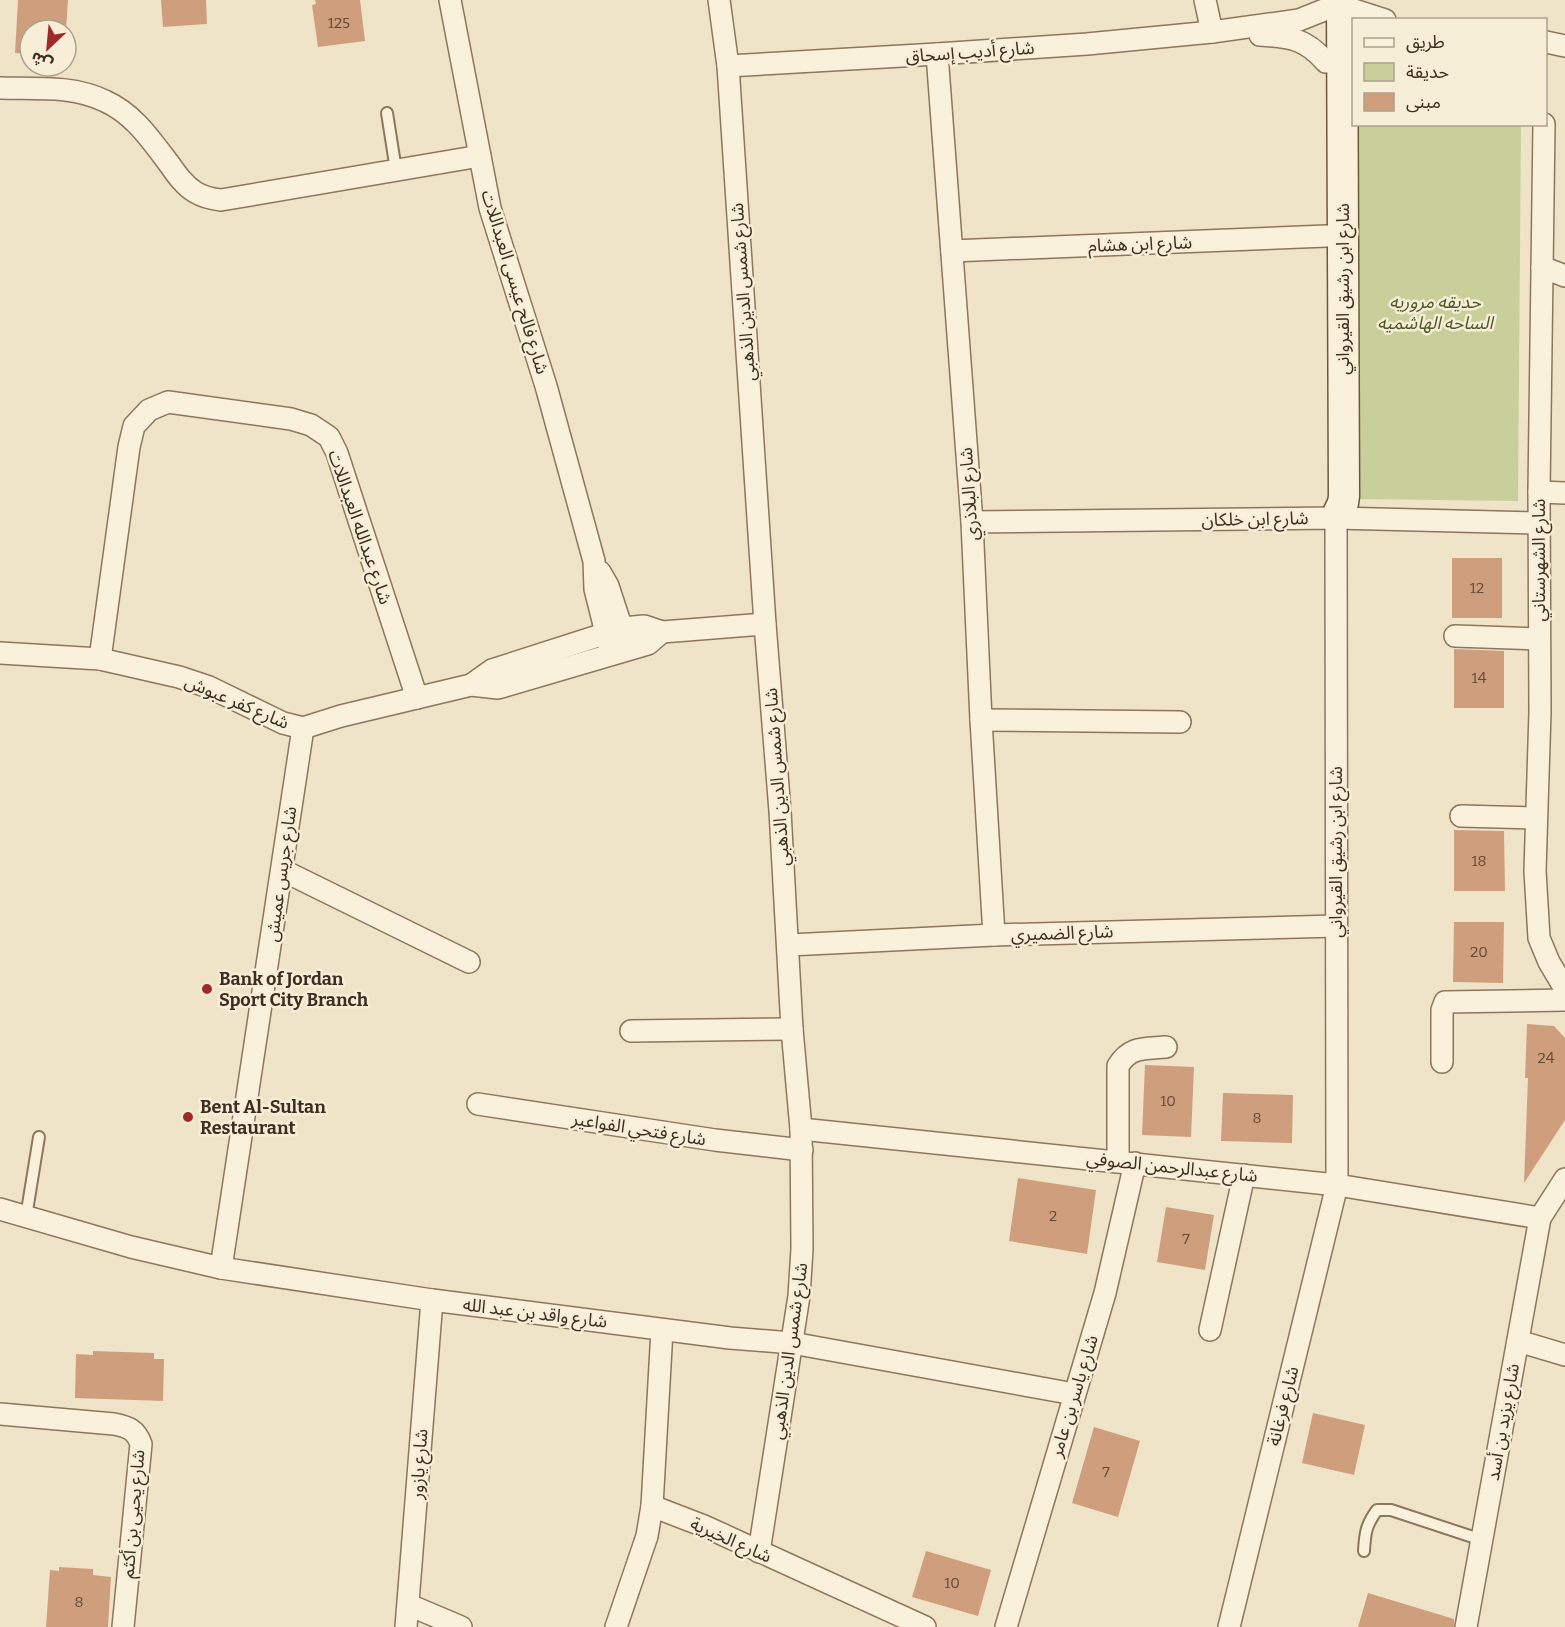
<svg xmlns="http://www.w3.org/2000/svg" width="1565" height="1627" viewBox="0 0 1565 1627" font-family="Bitter,'Noto Sans Arabic',serif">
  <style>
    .green { fill: #c9cf9b }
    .building { fill: #cf9f7d }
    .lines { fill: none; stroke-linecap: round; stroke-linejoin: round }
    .service-casing { stroke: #8d765c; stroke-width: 14 }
    .minor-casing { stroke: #8d765c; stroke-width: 24 }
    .secondary-casing { stroke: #6f573f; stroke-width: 33 }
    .service { stroke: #faf1dc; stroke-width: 10 }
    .minor { stroke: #faf1dc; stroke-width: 21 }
    .secondary { stroke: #faf1dc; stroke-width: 30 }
    .poi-dot { fill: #9e2a2b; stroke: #f7eed8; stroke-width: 2 }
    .labels { text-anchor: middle; stroke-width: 5; stroke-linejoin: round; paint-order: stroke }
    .number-label { font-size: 15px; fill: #624a37 }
    .street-label { font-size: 18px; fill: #3d2e20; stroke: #f7eed8 }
    .park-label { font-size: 18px; font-style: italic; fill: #4d5a26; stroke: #f7eed8 }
    .poi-label { font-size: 18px; font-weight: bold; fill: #3d2e20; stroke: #f7eed8; text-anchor: start }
  </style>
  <rect width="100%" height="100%" fill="#f0e4c8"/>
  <path class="green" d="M 1354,124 L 1521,125 L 1518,501 L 1350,499 Z"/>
  <g class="building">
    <path d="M 18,0 L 68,0 L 66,30 L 30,30 L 30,54 L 15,53 Z"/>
    <path d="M 161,0 L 206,0 L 207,24 L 163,27 Z"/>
    <path d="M 315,0 L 360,0 L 365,41 L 318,47 L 312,5 L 316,4 Z"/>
    <rect x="1452" y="558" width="50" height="60"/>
    <path d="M 1454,649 L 1504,651 L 1504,708 L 1454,708 Z"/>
    <path d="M 1454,830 L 1504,831 L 1505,891 L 1454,891 Z"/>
    <path d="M 1454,922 L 1504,922 L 1503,983 L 1453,982 Z"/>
    <path d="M 1527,1024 L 1554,1026 L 1565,1038 L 1565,1120 L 1524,1183 L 1528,1078 L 1525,1078 Z"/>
    <path d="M 1145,1065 L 1194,1067 L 1191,1137 L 1142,1135 Z"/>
    <path d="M 1223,1093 L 1293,1095 L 1292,1143 L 1221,1141 Z"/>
    <path d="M 1018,1178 L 1096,1190 L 1087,1254 L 1009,1241 Z"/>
    <path d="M 1166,1207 L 1214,1215 L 1205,1270 L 1157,1262 Z"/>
    <path d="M 93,1351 L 154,1353 L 154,1359 L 164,1359 L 163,1401 L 75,1398 L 76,1354 L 93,1355 Z"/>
    <path d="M 1313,1413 L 1365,1425 L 1354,1475 L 1302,1463 Z"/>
    <path d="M 1094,1427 L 1140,1441 L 1118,1517 L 1072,1503 Z"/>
    <path d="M 926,1551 L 991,1570 L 978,1616 L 912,1597 Z"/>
    <path d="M 59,1567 L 93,1569 L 93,1575 L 111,1577 L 108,1627 L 46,1627 L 50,1570 L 59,1571 Z"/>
    <path d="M 1368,1593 L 1454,1619 L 1454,1627 L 1358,1627 Z"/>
  </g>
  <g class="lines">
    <defs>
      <g id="service">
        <path d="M 387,113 L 396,170"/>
        <path d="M 26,1217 L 39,1137"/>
        <path d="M 1364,1551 C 1365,1533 1366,1525 1377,1510 L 1391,1510 L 1482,1540"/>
      </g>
      <g id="minor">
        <path d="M 450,0 L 490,208 L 546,386 L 594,561 L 595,589 L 611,653"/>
        <path d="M 719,0 L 728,66 L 765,624 L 780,811 L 792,1029 L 801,1129 L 802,1249 L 799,1296 L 759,1552"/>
        <path d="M 1205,0 L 1212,32"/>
        <path d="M 1342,4 L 1354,10 L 1385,20"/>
        <path d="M 1260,35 C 1290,37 1305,38 1326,62"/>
        <path d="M 1546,42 L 1565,46"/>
        <path d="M 937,54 L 972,522 L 981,720 L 994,935"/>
        <path d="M 728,66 L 937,54 L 1087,44 L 1212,32 L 1299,20 L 1324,10"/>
        <path d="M 0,88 C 35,89 72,85 105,101 C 134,114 151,140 170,165 C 177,175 184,185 195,192 C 203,197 212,199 221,200 L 480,156"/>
        <path d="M 1544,124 L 1539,492 L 1540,712 L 1535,871 L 1539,938 L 1549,962 L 1565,989"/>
        <path d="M 952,251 L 1327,236"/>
        <path d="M 1542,267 L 1565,276"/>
        <path d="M 1539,492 L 1565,493"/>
        <path d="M 972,522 L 1336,518 L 1539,523"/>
        <path d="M 600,572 L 608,586 L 626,641"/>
        <path d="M 1455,636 L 1539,639"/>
        <path d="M 0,653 L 100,659 L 179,677 L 209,687 L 283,723 L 303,728 L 341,716 L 471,685 L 498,688 L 648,644 L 662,632"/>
        <path d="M 100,659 L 129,447 L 134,426 L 149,410 L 168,402 L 291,419 L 311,425 L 329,437 L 337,453 L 417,698"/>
        <path d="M 471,685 L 492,670 L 623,628 L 644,626 L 662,632 L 765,624"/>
        <path d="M 981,720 L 1180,722"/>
        <path d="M 1461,816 L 1535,818"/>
        <path d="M 282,870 L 469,962"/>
        <path d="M 789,945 L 994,935 L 1336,926"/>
        <path d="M 631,1031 L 792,1029"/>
        <path d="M 1442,1062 L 1442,1010 L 1445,1002 L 1565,1000"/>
        <path d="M 478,1104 L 715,1140 L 802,1150"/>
        <path d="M 801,1129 L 1337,1185 L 1540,1218"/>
        <path d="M 1118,1161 L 1118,1066 C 1130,1046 1144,1049 1166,1047"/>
        <path d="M 0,1209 L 131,1247 L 221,1268 L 432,1300 L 730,1338 L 792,1343 L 1074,1394"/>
        <path d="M 221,1268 L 303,728"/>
        <path d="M 1210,1330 L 1244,1175"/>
        <path d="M 1518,1341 L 1565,1355"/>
        <path d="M 0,1414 L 114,1424 C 129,1427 136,1430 141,1444 L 123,1627"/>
        <path d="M 652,1506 L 704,1526 L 925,1627"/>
        <path d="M 409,1605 L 461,1627"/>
        <path d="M 406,1627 L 432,1300"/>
        <path d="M 616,1627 L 647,1536 L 652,1506 L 662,1330"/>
        <path d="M 1006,1627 L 1105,1293 L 1135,1163"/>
        <path d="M 1229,1627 L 1337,1185 L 1336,518"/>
        <path d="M 1466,1627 L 1540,1218 L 1565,1179"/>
      </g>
      <path id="secondary" d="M 1336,518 L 1343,503 L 1344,496 L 1342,0"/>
    </defs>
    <use href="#service" class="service-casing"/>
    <use href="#minor" class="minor-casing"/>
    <use href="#secondary" class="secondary-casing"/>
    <use href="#service" class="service"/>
    <use href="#minor" class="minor"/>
    <use href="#secondary" class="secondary"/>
  </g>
  <g class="poi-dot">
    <circle cx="207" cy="989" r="6"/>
    <circle cx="188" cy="1117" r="6"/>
  </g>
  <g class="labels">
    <g class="number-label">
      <text x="339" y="28">125</text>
      <text x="1477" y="593">12</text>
      <text x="1479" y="683">14</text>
      <text x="1479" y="866">18</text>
      <text x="1479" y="957">20</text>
      <text x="1546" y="1063">24</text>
      <text x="1168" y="1106">10</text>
      <text x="1257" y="1123">8</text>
      <text x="1053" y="1221">2</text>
      <text x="1186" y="1244">7</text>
      <text x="1106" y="1477">7</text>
      <text x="952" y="1588">10</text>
      <text x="79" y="1607">8</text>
    </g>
    <g class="street-label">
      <text transform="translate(970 52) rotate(-4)" y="6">شارع أديب إسحاق</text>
      <text transform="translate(1140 244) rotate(-2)" y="6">شارع ابن هشام</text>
      <text transform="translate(515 282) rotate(73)" y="6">شارع فالح عيسى العبداللات</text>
      <text transform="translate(1343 289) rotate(-90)" y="6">شارع ابن رشيق القيرواني</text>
      <text transform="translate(743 292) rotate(-94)" y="6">شارع شمس الدين الذهبي</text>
      <text transform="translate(969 494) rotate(-94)" y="6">شارع البلاذري</text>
      <text transform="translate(1255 519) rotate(-1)" y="6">شارع ابن خلكان</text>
      <text transform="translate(360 527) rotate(71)" y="6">شارع عبدالله العبداللات</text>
      <text transform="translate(1539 560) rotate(-90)" y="6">شارع الشهرستاني</text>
      <text transform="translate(237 702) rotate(23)" y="6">شارع كفر عبوش</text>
      <text transform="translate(777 777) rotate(-94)" y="6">شارع شمس الدين الذهبي</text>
      <text transform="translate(1336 852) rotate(-90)" y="6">شارع ابن رشيق القيرواني</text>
      <text transform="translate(281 874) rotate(-82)" y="6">شارع جريس عميش</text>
      <text transform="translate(1062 933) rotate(-2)" y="6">شارع الضميري</text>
      <text transform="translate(639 1129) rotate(9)" y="6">شارع فتحي الفواعير</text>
      <text transform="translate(1172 1167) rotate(6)" y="6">شارع عبدالرحمن الصوفي</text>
      <text transform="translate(535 1313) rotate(7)" y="6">شارع واقد بن عبد الله</text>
      <text transform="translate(789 1351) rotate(-82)" y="6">شارع شمس الدين الذهبي</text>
      <text transform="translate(1074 1396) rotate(-73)" y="6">شارع ياسر بن عامر</text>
      <text transform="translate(1283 1406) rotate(-76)" y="6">شارع فرغانة</text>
      <text transform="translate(1503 1422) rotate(-80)" y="6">شارع يزيد بن أسد</text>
      <text transform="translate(419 1464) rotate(-86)" y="6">شارع يازور</text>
      <text transform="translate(133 1514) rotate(-85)" y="6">شارع يحيى بن أكثم</text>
      <text transform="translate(731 1540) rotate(24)" y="6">شارع الخيرية</text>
    </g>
    <g class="park-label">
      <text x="1435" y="308">حديقه مروريه<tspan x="1435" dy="21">الساحه الهاشميه</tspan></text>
    </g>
    <g class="poi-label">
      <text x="219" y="985">Bank of Jordan<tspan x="219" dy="21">Sport City Branch</tspan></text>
      <text x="200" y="1113">Bent Al-Sultan<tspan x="200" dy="21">Restaurant</tspan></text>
    </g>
  </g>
  <rect x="1352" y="18" width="195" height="108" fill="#f7eed8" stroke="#ada18e" stroke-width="1.5"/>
  <rect x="1364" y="38" width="30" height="9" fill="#faf1dc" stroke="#ada18e" stroke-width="1.5"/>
  <text x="1406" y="48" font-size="18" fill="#3d2e20">طريق</text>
  <rect x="1364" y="63" width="30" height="18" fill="#c9cf9b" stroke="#ada18e" stroke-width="1.5"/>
  <text x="1406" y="78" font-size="18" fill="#3d2e20">حديقة</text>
  <rect x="1364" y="93" width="30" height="18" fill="#cf9f7d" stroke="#ada18e" stroke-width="1.5"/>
  <text x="1406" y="108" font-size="18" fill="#3d2e20">مبنى</text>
  <g transform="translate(48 48) rotate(206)"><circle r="28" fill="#f7eed8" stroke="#ada18e" stroke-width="1.5"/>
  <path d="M0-4.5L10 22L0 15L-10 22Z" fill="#9e2a2b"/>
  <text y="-9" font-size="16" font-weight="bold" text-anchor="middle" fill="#3d2e20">ش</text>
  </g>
</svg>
